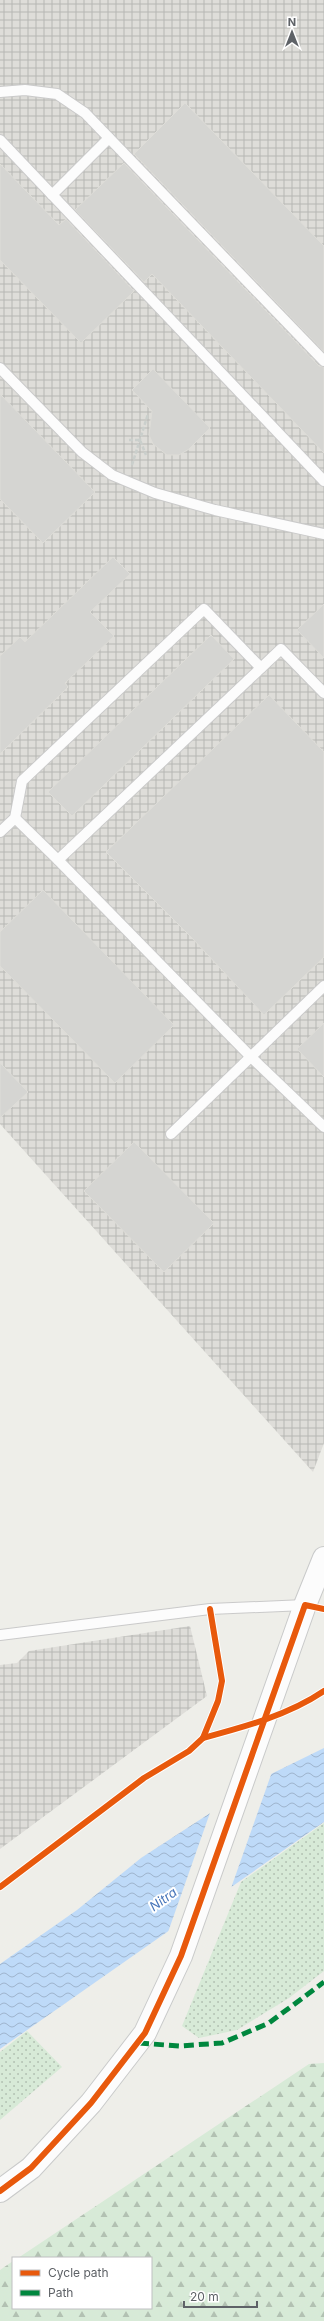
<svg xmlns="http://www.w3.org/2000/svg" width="324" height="2321" viewBox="0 0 324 2321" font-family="Inter,sans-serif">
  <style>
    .industrial { fill: url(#industrial-grid) }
    .grass { fill: url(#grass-dots) }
    .forest { fill: url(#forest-firs) }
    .water { fill: url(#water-waves) }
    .pier { fill: #eeeee9 }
    .building { fill: #d5d5d2; stroke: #deddd8 }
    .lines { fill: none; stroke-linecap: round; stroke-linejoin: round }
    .service-casing { stroke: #cacaca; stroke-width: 12 }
    .secondary-casing { stroke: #c9caca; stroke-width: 24 }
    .path { stroke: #cacfcc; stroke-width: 2.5; stroke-dasharray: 4 2; stroke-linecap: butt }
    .service { stroke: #fcfcfc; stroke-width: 10 }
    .secondary { stroke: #fcfcfc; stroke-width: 22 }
    .quiet { stroke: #00873e; stroke-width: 5; stroke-dasharray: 10 5; stroke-linecap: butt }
    .cycleway-casing { stroke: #fff; stroke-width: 8 }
    .cycleway { stroke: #e8590c; stroke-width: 6 }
    .labels { text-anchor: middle; stroke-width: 4; stroke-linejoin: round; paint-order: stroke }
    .water-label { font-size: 13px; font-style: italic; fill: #4876ba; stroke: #fff }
  </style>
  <defs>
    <pattern id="industrial-grid" width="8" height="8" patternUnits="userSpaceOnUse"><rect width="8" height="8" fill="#deddd9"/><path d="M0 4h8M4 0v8" fill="none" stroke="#b7b7b4"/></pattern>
    <pattern id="grass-dots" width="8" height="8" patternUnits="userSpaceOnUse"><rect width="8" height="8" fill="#d7ead7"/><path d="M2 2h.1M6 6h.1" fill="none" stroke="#b2c1b2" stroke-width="1.8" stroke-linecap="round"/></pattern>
    <pattern id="forest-firs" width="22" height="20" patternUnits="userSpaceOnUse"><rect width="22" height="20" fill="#d7ead7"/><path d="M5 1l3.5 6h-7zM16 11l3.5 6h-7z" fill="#b2c1b2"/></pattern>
    <pattern id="water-waves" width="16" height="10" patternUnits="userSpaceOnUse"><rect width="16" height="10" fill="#bedaf8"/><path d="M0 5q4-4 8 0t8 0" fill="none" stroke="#9eb4cd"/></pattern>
  </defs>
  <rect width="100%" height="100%" fill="#eeeee9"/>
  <g class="industrial">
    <path d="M 0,0 L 324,0 L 324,1443 L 313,1472 L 0,1124 Z"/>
    <path d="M 190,1626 L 207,1696 L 0,1849 L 0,1665 L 17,1663 L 29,1651 Z"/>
  </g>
  <g class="grass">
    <path d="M 324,1823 L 324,1971 L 289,1998 L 237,2030 L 199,2038 L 182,2026 L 241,1882 Z"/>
    <path d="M 27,2031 L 62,2067 L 0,2120 L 0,2052 Z"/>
  </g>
  <path class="forest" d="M 324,2063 L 324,2321 L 0,2321 L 0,2270 L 13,2261 L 13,2308 L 151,2308 L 151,2258 L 18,2258 L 309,2064 Z"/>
  <path class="water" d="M 324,1748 L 324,1822 L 0,2049 L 0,1964 L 77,1910 L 141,1858 L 267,1776 Z"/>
  <path class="pier" d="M 272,1772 L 230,1891 L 167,1935 L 211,1810 Z"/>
  <g class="building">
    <path d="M 185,103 L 324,246 L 324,352 L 134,154 Z"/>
    <path d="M 124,163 L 319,366 L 324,367 L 324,453 L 152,274 L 144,282 L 75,210 Z"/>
    <path d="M 0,164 L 59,225 L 66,219 L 134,291 L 81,343 L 0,260 Z"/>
    <path d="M 153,369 L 210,428 L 189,449 L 179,455 L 167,455 L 153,444 L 149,435 L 152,411 L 132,390 Z"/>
    <path d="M 0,394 L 95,492 L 43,543 L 0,499 Z"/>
    <path d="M 113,557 L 130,574 L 90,612 L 114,636 L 65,683 L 68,687 L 0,754 L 0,656 L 20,637 L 25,642 Z"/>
    <path d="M 324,604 L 324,658 L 297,630 Z"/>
    <path d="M 211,635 L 234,659 L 72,816 L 48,792 Z"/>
    <path d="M 269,695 L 324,752 L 324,957 L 264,1015 L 192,938 L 106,852 Z"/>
    <path d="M 43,890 L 174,1025 L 115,1083 L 0,966 L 0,932 Z"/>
    <path d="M 324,1023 L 324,1077 L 297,1049 Z"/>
    <path d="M 0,1063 L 28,1092 L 0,1118 Z"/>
    <path d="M 134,1142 L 214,1223 L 164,1272 L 84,1191 Z"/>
  </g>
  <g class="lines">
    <defs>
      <g id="service">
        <path d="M 0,92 L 25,90 L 57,94 L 85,113 L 324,361"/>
        <path d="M 0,140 L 324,481"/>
        <path d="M 52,195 L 109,138"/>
        <path d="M 0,368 L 82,452 L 112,475 L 155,493 L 215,510 L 324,534"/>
        <path d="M 324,693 L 281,649 L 58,860 L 251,1057 L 324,1127"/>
        <path d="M 15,818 L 58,860"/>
        <path d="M 0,832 L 15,818 L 22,781 L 204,609 L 261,668"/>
        <path d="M 171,1134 L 324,986"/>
        <path d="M 0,1635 L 210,1609 L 305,1605"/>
      </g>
      <path id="secondary" d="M 0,2191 L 31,2168 L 91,2103 L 145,2033 L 181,1956 L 305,1605 L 324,1558"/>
    </defs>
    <use href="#service" class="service-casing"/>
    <use href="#secondary" class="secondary-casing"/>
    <g class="path">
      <path d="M 129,440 L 140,440 L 146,455"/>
      <path d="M 132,465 L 148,414"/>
    </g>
    <use href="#service" class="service"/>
    <use href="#secondary" class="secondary"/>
    <path class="quiet" d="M 139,2043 L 179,2046 L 222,2043 L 269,2023 L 324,1982"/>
    <defs>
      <g id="cycleway">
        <path d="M 203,1738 C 244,1727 289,1715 324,1691"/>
        <path d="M 0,1887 L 144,1778 L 189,1751 L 203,1738 L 218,1701 L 222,1681 L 210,1609"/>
        <path d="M 0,2191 L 31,2168 L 91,2103 L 145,2033 L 181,1956 L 305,1605 L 324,1609"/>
      </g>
    </defs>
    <use href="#cycleway" class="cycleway-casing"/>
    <use href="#cycleway" class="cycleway"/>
  </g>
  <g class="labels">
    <g class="water-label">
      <text transform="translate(163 1899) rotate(-36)" y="5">Nitra</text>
    </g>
  </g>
  <rect x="12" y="2257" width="140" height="52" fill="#ffffff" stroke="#bfc0c2"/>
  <rect x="20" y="2270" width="20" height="6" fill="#e8590c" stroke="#bfc0c2"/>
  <text x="48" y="2277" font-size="12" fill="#5e6267">Cycle path</text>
  <rect x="20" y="2290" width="20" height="6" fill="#00873e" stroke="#bfc0c2"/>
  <text x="48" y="2297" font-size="12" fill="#5e6267">Path</text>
  <g transform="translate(292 32)" stroke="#ffffff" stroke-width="3" paint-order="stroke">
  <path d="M0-3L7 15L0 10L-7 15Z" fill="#5e6267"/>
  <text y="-6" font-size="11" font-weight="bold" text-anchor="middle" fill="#5e6267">N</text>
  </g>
  <path d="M184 2301v6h73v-6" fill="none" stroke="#5e6267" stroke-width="2"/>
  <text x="190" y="2301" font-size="12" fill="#5e6267" stroke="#ffffff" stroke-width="3" paint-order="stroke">20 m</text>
</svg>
